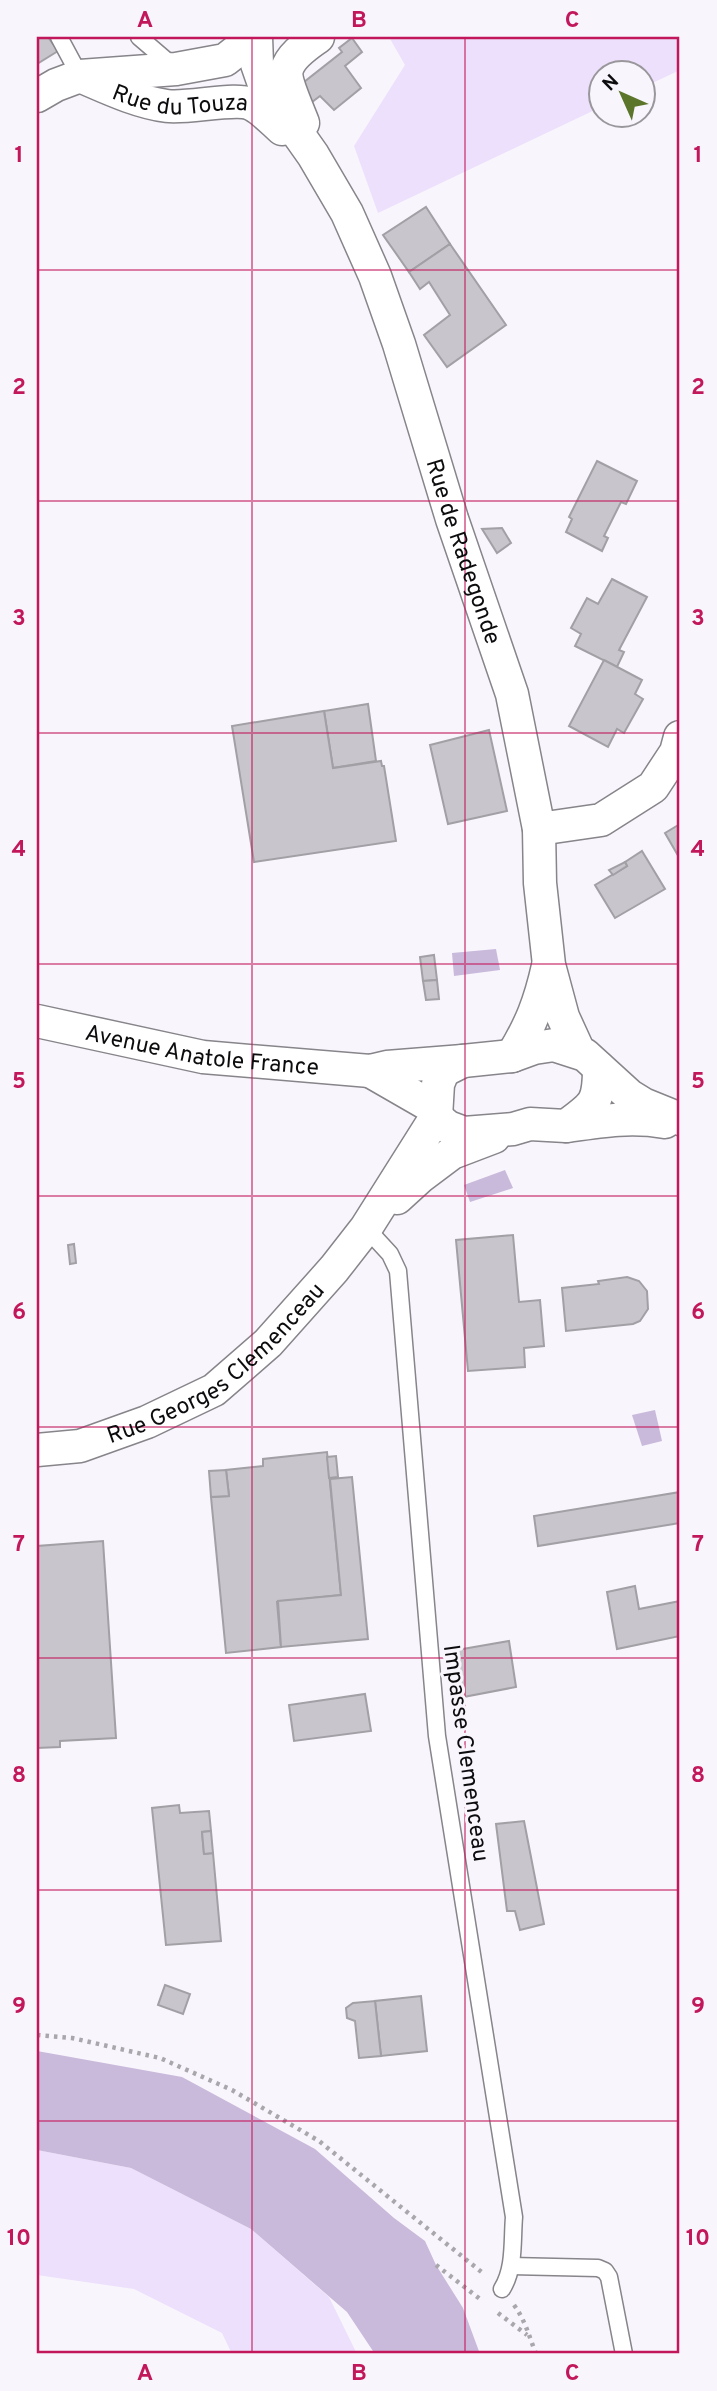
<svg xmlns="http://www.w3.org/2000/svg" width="717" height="2391" viewBox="0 0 717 2391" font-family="Overpass,sans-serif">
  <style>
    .green { fill: #ede0fc }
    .water { fill: #c9b9db }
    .building { fill: #c8c5cc; stroke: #a29fa5; stroke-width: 2 }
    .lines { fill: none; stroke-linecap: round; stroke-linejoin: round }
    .service-casing { stroke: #87848a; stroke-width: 19 }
    .minor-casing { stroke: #87848a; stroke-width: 35 }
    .path { stroke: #a9a6ac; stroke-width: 4.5; stroke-dasharray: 3.5 5; stroke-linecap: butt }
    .service { stroke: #fff; stroke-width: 16 }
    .minor { stroke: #fff; stroke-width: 32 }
    .grid { fill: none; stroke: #c2185b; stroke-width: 2; stroke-opacity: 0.55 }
    .labels { text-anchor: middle; stroke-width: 6; stroke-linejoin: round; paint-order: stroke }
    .street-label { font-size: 23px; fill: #0c0b0d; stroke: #f8f5fc }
    .neatline { fill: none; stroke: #c2185b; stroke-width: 2.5 }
    .grid-label { font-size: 23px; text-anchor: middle; font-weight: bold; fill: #c2185b }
  </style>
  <rect width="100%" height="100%" fill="#f8f5fc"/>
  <g class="green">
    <path d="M 389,37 L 680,37 L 680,70 L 644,87 L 644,74 L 602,74 L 601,107 L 378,213 L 354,146 L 405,65 Z"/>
    <path d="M 37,2150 L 131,2168 L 251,2229 L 329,2297 L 357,2354 L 232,2354 L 222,2333 L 134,2289 L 37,2275 Z"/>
  </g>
  <g class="water">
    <path d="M 496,949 L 500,970 L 454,976 L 452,953 Z"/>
    <path d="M 505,1170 L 513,1188 L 470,1202 L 464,1185 Z"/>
    <path d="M 655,1410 L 662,1441 L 642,1446 L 632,1415 Z"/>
    <path d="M 37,2051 L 182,2077 L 315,2149 L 394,2218 L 425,2241 L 436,2265 L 463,2308 L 480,2354 L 375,2354 L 347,2312 L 251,2229 L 131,2168 L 37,2150 Z"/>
  </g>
  <g class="building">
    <path d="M 37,37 L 48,37 L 58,51 L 37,64 Z"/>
    <path d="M 352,38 L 362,52 L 345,66 L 361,88 L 334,110 L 320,96 L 312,102 L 299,86 L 342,52 L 339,48 Z"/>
    <path d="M 426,207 L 450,244 L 409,272 L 383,235 Z"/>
    <path d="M 450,244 L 506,325 L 447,367 L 424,335 L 450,315 L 429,282 L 420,289 L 409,272 Z"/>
    <path d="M 597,461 L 637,481 L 626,504 L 621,502 L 604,536 L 608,538 L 602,551 L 566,532 L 572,519 L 569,517 Z"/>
    <path d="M 502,528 L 511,543 L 497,553 L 482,529 Z"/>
    <path d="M 612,579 L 647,597 L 619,650 L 624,652 L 617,667 L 575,646 L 581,634 L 571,628 L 587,598 L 598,604 Z"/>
    <path d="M 604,660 L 642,680 L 635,694 L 643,699 L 624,733 L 617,729 L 608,747 L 569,726 Z"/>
    <path d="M 368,704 L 376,761 L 333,768 L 324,711 Z"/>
    <path d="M 324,711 L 333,768 L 381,761 L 382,766 L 384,766 L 396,841 L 254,862 L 232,726 Z"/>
    <path d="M 489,730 L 507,811 L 448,824 L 430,745 Z"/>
    <path d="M 680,824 L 680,859 L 665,833 Z"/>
    <path d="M 642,851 L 665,889 L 615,918 L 595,885 L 627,866 L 625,862 Z"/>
    <path d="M 625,862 L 627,866 L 613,875 L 609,870 Z"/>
    <path d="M 434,955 L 437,980 L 423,981 L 420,957 Z"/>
    <path d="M 437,980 L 439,999 L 426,1000 L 423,981 Z"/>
    <path d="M 513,1235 L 519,1302 L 540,1300 L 544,1346 L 524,1348 L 525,1367 L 468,1371 L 456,1240 Z"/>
    <path d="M 74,1244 L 76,1263 L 70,1264 L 68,1245 Z"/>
    <path d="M 627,1277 L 639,1281 L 647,1291 L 648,1309 L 640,1321 L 633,1324 L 566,1331 L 562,1288 L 599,1284 L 598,1281 Z"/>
    <path d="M 327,1452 L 341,1595 L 277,1602 L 281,1647 L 226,1653 L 211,1497 L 229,1496 L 226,1470 L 263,1466 L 263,1459 Z"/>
    <path d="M 336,1456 L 338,1477 L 329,1478 L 327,1457 Z"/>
    <path d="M 226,1470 L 229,1496 L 211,1497 L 209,1471 Z"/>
    <path d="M 352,1477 L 368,1639 L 281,1647 L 278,1601 L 341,1595 L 330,1479 Z"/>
    <path d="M 680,1492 L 680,1523 L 538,1546 L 534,1516 Z"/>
    <path d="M 103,1541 L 116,1738 L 60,1741 L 60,1747 L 37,1748 L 37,1546 Z"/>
    <path d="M 635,1586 L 639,1609 L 680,1601 L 680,1636 L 617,1649 L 607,1592 Z"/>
    <path d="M 509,1641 L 516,1687 L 453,1699 L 445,1652 Z"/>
    <path d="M 365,1694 L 371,1731 L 294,1741 L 289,1705 Z"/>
    <path d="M 179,1805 L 180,1813 L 209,1811 L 211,1831 L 202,1832 L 204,1854 L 213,1853 L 221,1941 L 166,1945 L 152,1808 Z"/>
    <path d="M 524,1821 L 544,1924 L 520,1930 L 515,1911 L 507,1911 L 496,1824 Z"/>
    <path d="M 211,1831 L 213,1853 L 204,1854 L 202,1832 Z"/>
    <path d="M 165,1985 L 190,1994 L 183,2014 L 158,2005 Z"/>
    <path d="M 421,1996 L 427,2051 L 381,2056 L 375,2001 Z"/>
    <path d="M 375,2001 L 381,2056 L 359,2058 L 355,2021 L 347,2018 L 346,2008 L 353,2003 Z"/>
  </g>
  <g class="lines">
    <defs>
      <g id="service">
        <path d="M 59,37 L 80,76"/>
        <path d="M 139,37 L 174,67"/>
        <path d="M 366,1228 L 390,1254 L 398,1271 L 437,1736 L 514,2217 C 512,2241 515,2268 502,2289"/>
        <path d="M 511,2266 L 598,2268 L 605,2271 L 609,2277 L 624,2354"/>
      </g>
      <g id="minor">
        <path id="s1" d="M 256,37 L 257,64 L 265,87 L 313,155 L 347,213 L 375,276 L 399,344 L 452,519 L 512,694 L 539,829 L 540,883 L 549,965 L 563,1017 L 579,1052"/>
        <path id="s2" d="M 80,76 C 108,88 137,102 167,106 C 189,109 238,96 253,105 C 264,111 273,121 282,129"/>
        <path d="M 37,96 L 56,85 L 80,76 L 176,69 L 225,60 L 239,49 L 248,37"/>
        <path d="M 303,123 C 299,112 284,80 287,69 C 291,55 307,45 318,37"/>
        <path d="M 539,829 L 601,820 L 653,787 L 676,752 L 680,737"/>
        <path id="s3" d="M 37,1021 L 203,1057 L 370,1071 L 387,1067 L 463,1061"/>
        <path d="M 512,1056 C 531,1025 540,1002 548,966"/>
        <path d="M 370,1071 L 436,1109"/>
        <path d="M 436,1117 L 438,1084 L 442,1074 L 447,1069 L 463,1061 L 512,1056 L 534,1048 L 554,1045 L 585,1055 L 630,1096 L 643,1104 L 680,1119"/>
        <path d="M 436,1117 L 448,1127 L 464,1133 L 513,1129 L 530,1124 L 566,1126 C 594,1105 599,1104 599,1068"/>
        <path d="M 567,1126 C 601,1121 631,1116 665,1122"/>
        <path d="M 397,1198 L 420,1177 L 452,1153 L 494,1137"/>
        <path id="s4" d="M 37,1450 L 80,1446 L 147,1422 L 214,1390 L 268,1343 L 334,1269 L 366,1228 L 436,1117"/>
      </g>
    </defs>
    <use href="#service" class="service-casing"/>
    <use href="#minor" class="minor-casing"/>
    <g class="path">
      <path d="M 37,2035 L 72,2038 L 160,2058 L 232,2090 L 319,2141 L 484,2274"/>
      <path d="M 436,2265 L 480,2299"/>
      <path d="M 514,2305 C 525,2320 529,2336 536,2354"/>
      <path d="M 498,2313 L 527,2335"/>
    </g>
    <use href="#service" class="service"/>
    <use href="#minor" class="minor"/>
  </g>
  <path class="grid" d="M 252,37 L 252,2354M 465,37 L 465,2354M 37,270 L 680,270M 37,501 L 680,501M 37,733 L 680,733M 37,964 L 680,964M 37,1196 L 680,1196M 37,1427 L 680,1427M 37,1658 L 680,1658M 37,1890 L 680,1890M 37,2121 L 680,2121"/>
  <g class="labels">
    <g class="street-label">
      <text dy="8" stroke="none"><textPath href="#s2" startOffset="105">Rue du Touza</textPath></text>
      <text dy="8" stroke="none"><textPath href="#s1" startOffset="560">Rue de Radegonde</textPath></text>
      <text dy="8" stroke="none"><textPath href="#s3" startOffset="168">Avenue Anatole France</textPath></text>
      <text dy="8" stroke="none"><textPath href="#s4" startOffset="205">Rue Georges Clemenceau</textPath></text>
      <text transform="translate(467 1753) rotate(82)" y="8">Impasse Clemenceau</text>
    </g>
  </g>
  <rect width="717" height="2391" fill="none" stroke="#f8f5fc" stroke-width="77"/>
  <g transform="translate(622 94) rotate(315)"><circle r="33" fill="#f8f5fc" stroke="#9a979c" stroke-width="2"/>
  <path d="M0-5L12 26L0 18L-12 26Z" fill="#5b762a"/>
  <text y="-10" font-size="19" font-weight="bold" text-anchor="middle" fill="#0c0b0d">N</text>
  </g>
  <rect x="38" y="38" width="640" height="2314" class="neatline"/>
  <g class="grid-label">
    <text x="145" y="27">A</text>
    <text x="359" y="27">B</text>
    <text x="572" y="27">C</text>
    <text x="19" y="162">1</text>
    <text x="698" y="162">1</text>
    <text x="19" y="394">2</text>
    <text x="698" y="394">2</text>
    <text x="19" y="625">3</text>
    <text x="698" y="625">3</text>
    <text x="19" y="856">4</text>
    <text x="698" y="856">4</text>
    <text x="19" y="1088">5</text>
    <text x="698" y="1088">5</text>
    <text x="19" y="1319">6</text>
    <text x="698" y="1319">6</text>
    <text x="19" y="1551">7</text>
    <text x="698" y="1551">7</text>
    <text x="19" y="1782">8</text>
    <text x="698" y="1782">8</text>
    <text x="19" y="2013">9</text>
    <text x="698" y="2013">9</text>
    <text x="19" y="2245">10</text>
    <text x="698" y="2245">10</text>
    <text x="145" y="2380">A</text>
    <text x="359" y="2380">B</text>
    <text x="572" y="2380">C</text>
  </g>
</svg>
